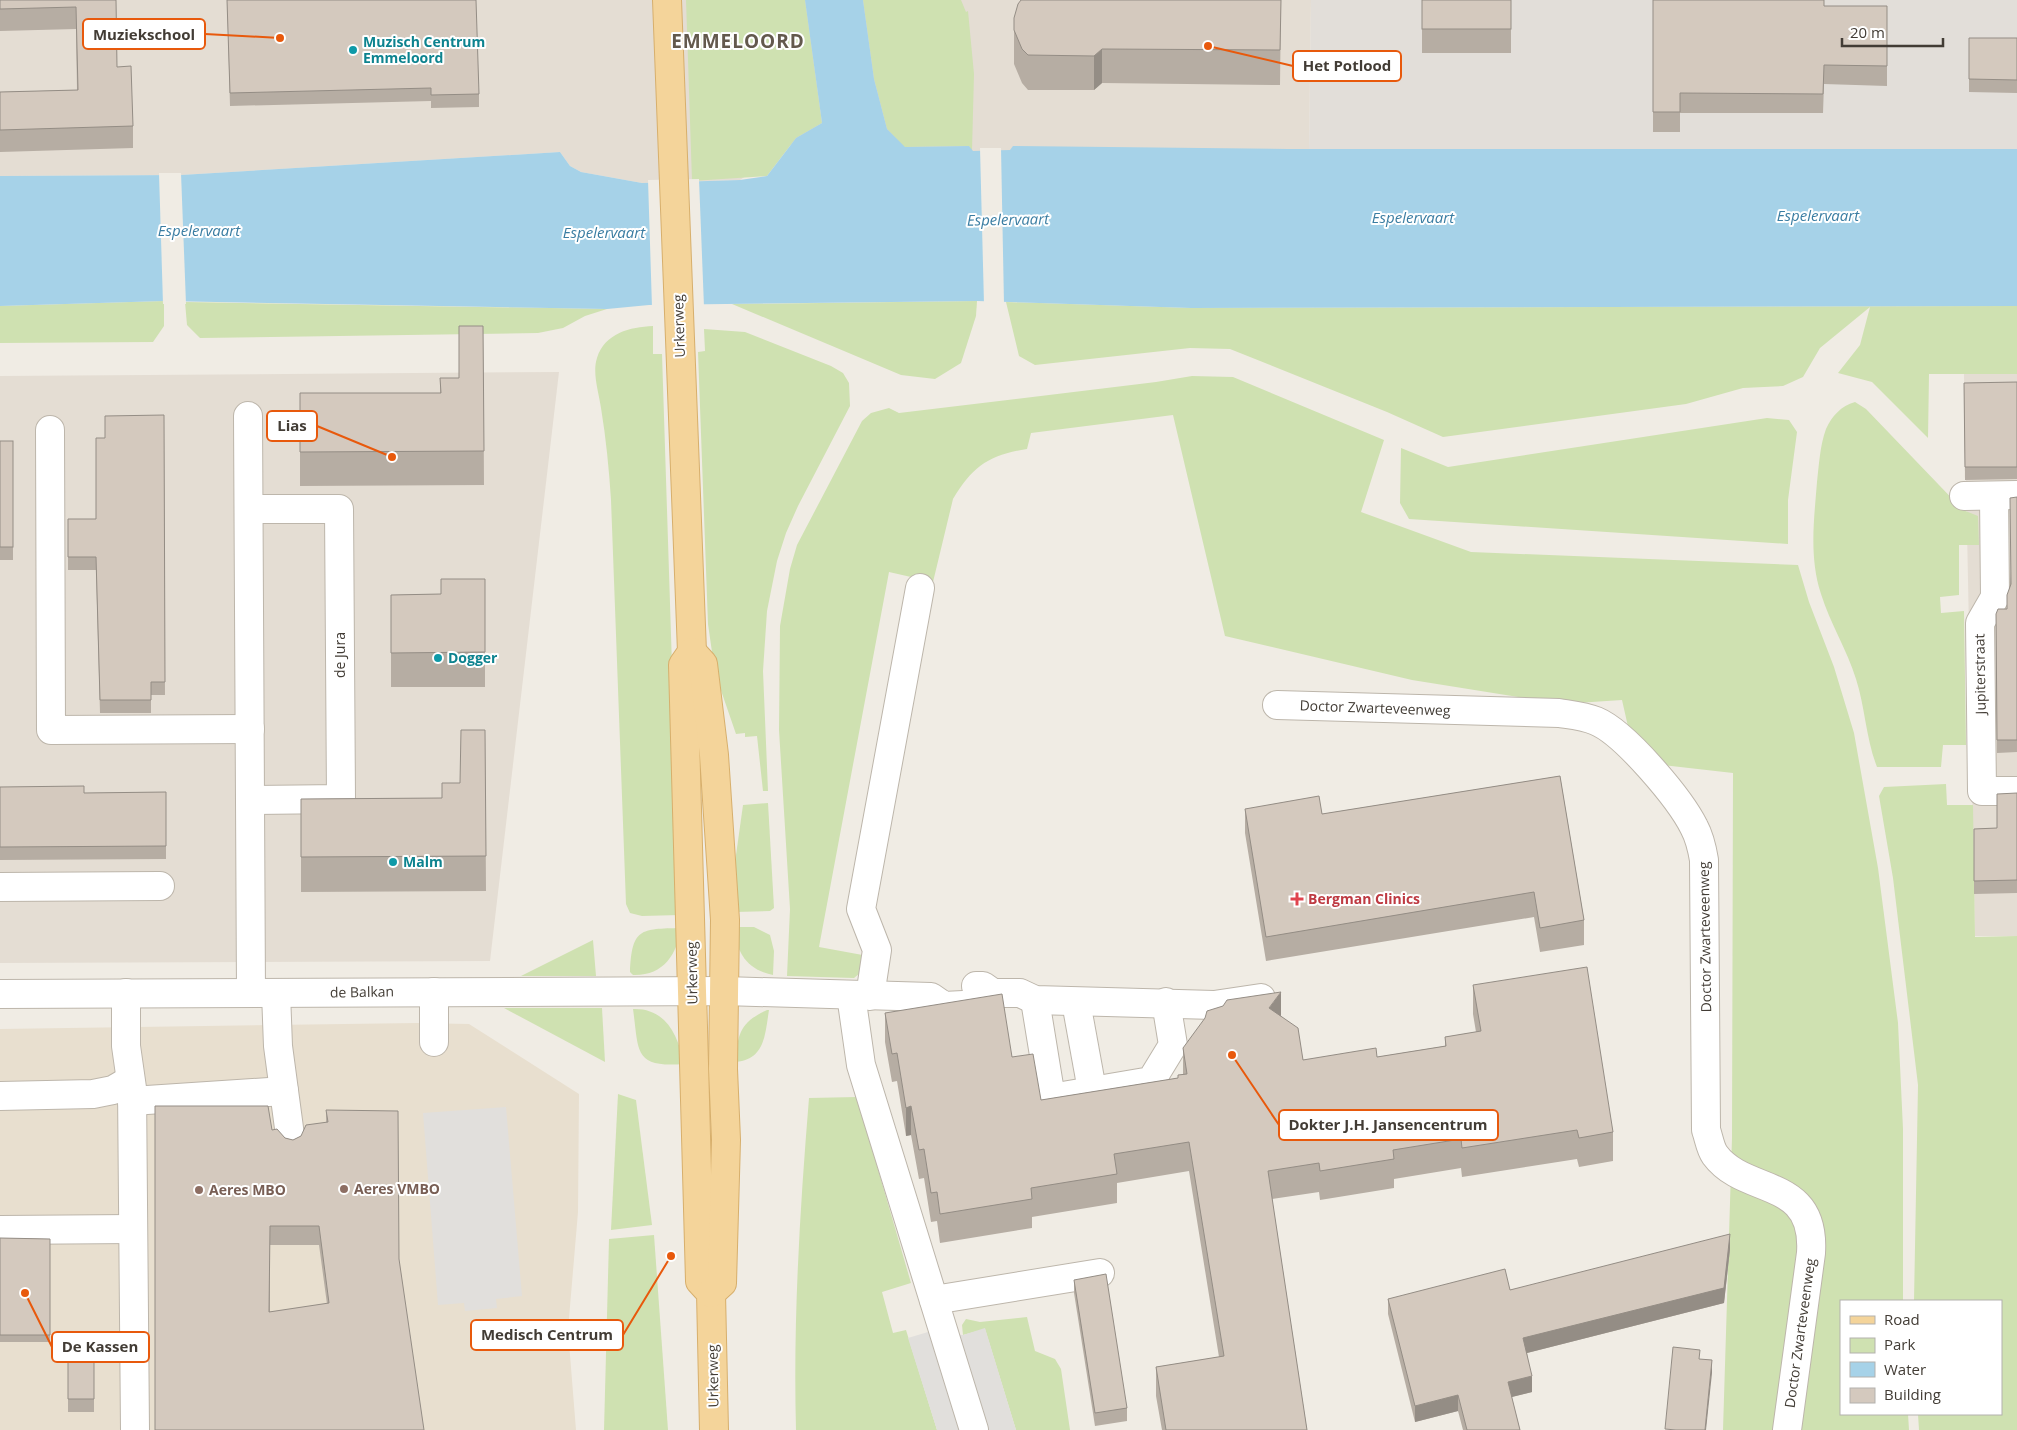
<svg xmlns="http://www.w3.org/2000/svg" width="2017" height="1430" viewBox="0 0 2017 1430" font-family="'Open Sans',sans-serif">
  <style>
    .residential { fill: #e4ddd3 }
    .industrial { fill: #e2ded9 }
    .education { fill: #e8dfcf }
    .green { fill: #cfe1b1 }
    .parking { fill: #e1dfdc }
    .water { fill: #a6d2e8 }
    .pier { fill: #f0ece4 }
    .lines { fill: none; stroke-linecap: round; stroke-linejoin: round }
    .minor-casing { stroke: #bdb6ab; stroke-width: 30 }
    .major-casing { stroke: #d7af6c; stroke-width: 30 }
    .minor { stroke: #fff; stroke-width: 28 }
    .major { stroke: #f4d49a; stroke-width: 28 }
    .wall { fill: #b6ada3; fill-rule: evenodd }
    .shaded-wall { fill: #948d85 }
    .building { fill: #d4c9be; stroke: #948d85; fill-rule: evenodd }
    .culture-dot { fill: #0f9aa8; stroke: #fff; stroke-width: 2 }
    .health-dot { fill: #e0444e; stroke: #fff; stroke-width: 2 }
    .education-dot { fill: #8d6e63; stroke: #fff; stroke-width: 2 }
    .labels { text-anchor: middle; stroke-width: 4; stroke-linejoin: round; paint-order: stroke }
    .culture-label { font-size: 14px; font-weight: bold; fill: #0d838f; stroke: #fff; text-anchor: start }
    .street-label { font-size: 14px; fill: #423c35; stroke: #fff }
    .health-label { font-size: 14px; font-weight: bold; fill: #be3a42; stroke: #fff; text-anchor: start }
    .education-label { font-size: 14px; font-weight: bold; fill: #785e54; stroke: #fff; text-anchor: start }
    .water-label { font-size: 15px; font-style: italic; fill: #3a7da2; stroke: #fff }
    .district-label { font-size: 19px; font-weight: bold; letter-spacing: 1px; fill: #63594d; stroke: #fff }
    .leader { fill: none; stroke: #e8590c; stroke-width: 2 }
    .callout-dot { fill: #e8590c; stroke: #fff; stroke-width: 2 }
    .callout { fill: #fff; stroke: #e8590c; stroke-width: 2 }
    .callout-label { font-size: 15px; text-anchor: middle; font-weight: bold; fill: #423c35 }
  </style>
  <rect width="100%" height="100%" fill="#f0ece4"/>
  <g class="residential">
    <path d="M 0,0 L 806,0 L 822,123 L 740,180 L 642,183 L 581,172 L 570,166 L 560,152 L 181,175 L 0,176 Z"/>
    <path d="M 861,0 L 1311,0 L 1309,152 L 884,159 Z"/>
    <path d="M 2017,319 L 2017,936 L 1975,936 L 1963,326 Z"/>
    <path d="M 559,372 L 490,961 L 0,963 L 0,376 Z"/>
  </g>
  <path class="industrial" d="M 1311,0 L 2017,0 L 2017,171 L 1309,152 Z"/>
  <path class="education" d="M 417,1023 L 469,1024 L 579,1094 L 578,1212 L 568,1330 L 576,1430 L 0,1430 L 0,1029 Z"/>
  <g class="green">
    <path d="M 686,0 L 805,0 L 822,123 L 796,138 L 767,176 L 692,181 Z"/>
    <path d="M 863,0 L 961,0 L 966,12 L 968,11 L 974,74 L 972,151 L 969,146 L 904,147 L 887,129 L 874,79 Z"/>
    <path d="M 164,301 L 164,326 L 153,342 L 0,343 L 0,306 Z"/>
    <path d="M 977,301 L 976,316 L 961,363 L 935,379 L 901,375 L 732,304 Z"/>
    <path d="M 185,302 L 607,309 L 585,316 L 563,328 L 538,333 L 200,338 L 187,325 Z"/>
    <path d="M 1006,302 L 1191,308 L 2017,306 L 2017,374 L 1929,374 L 1928,438 L 1872,382 L 1838,373 L 1860,345 L 1870,307 L 1820,348 L 1803,377 L 1783,386 L 1743,388 L 1686,404 L 1443,437 L 1387,412 L 1230,349 L 1190,348 L 1035,365 L 1019,356 Z"/>
    <path d="M 653,326 L 653,354 L 662,354 L 680,915 L 642,916 L 630,913 L 626,904 L 611,500 C 609,469 606,438 601,408 C 599,393 592,373 597,358 C 605,333 630,327 653,326 Z"/>
    <path d="M 704,329 L 745,332 L 831,366 L 843,373 L 849,383 L 850,406 L 798,506 L 786,533 L 777,561 L 767,611 L 763,671 L 768,791 L 763,791 L 757,736 L 745,737 L 745,733 L 736,734 L 715,673 L 708,624 L 698,352 L 705,351 Z"/>
    <path d="M 1192,376 L 1233,377 L 1384,440 L 1361,512 L 1471,552 L 1798,565 L 1809,602 L 1834,667 L 1854,733 L 1878,868 L 1898,1023 L 1903,1129 L 1903,1301 L 1841,1301 L 1841,1414 L 1908,1414 L 1909,1430 L 1723,1430 L 1732,1138 L 1733,773 L 1636,762 L 1622,700 L 1561,704 L 1412,680 L 1225,636 L 1173,415 L 1031,433 L 1027,449 C 989,455 973,466 953,499 L 933,582 L 889,572 L 819,947 L 868,956 L 865,969 L 854,978 L 787,976 L 790,909 L 779,730 L 780,626 L 790,569 L 797,545 L 862,421 L 871,413 L 889,408 L 899,413 L 1156,382 Z"/>
    <path d="M 1855,402 L 1866,409 L 1963,510 L 1978,516 L 1979,545 L 1959,545 L 1959,595 L 1940,597 L 1941,613 L 1964,611 L 1966,745 L 1943,745 L 1941,767 L 1877,767 C 1866,739 1865,707 1856,679 C 1847,650 1830,623 1821,594 C 1809,557 1814,520 1817,482 C 1819,465 1820,445 1826,429 C 1832,416 1841,406 1855,402 Z"/>
    <path d="M 1767,418 L 1789,420 L 1797,432 L 1788,500 L 1788,544 L 1409,519 L 1400,503 L 1401,448 L 1448,467 Z"/>
    <path d="M 1946,784 L 1947,805 L 1973,805 L 1975,937 L 2017,936 L 2017,1430 L 1919,1430 L 1918,1414 L 2001,1414 L 2001,1301 L 1914,1301 L 1918,1085 L 1893,878 L 1879,796 L 1884,787 Z"/>
    <path d="M 768,803 L 774,908 L 770,911 L 735,912 L 730,898 L 743,805 Z"/>
    <path d="M 734,927 L 754,927 L 770,935 L 774,951 L 773,975 C 747,970 736,952 734,927 Z"/>
    <path d="M 681,928 C 677,955 663,976 633,975 L 630,972 C 632,928 640,929 681,928 Z"/>
    <path d="M 593,940 L 596,976 L 521,976 Z"/>
    <path d="M 504,1008 L 602,1008 L 605,1062 Z"/>
    <path d="M 633,1009 C 666,1008 678,1035 684,1064 C 633,1068 639,1051 633,1009 Z"/>
    <path d="M 767,1010 L 769,1010 C 765,1035 765,1059 736,1062 C 737,1035 740,1022 767,1010 Z"/>
    <path d="M 618,1094 L 636,1100 L 652,1225 L 611,1230 Z"/>
    <path d="M 857,1097 L 911,1283 L 882,1292 L 893,1333 L 906,1330 L 937,1430 L 796,1430 C 793,1319 800,1208 809,1098 Z"/>
    <path d="M 654,1235 L 668,1430 L 604,1430 L 609,1239 Z"/>
    <path d="M 1027,1317 L 1035,1351 L 1055,1359 L 1061,1369 L 1070,1430 L 1016,1430 L 985,1329 L 963,1335 L 962,1325 L 966,1319 L 980,1322 Z"/>
  </g>
  <g class="parking">
    <path d="M 506,1107 L 522,1296 L 496,1299 L 497,1308 L 465,1311 L 464,1303 L 438,1305 L 423,1113 Z"/>
    <path d="M 985,1328 L 1016,1430 L 937,1430 L 908,1338 L 928,1332 L 963,1335 Z"/>
  </g>
  <path class="water" d="M 805,0 L 863,0 L 874,79 L 887,129 L 905,147 L 969,146 L 973,151 L 1010,150 L 1013,146 L 1288,149 L 2017,149 L 2017,306 L 1191,308 L 977,301 L 649,305 L 607,309 L 164,301 L 0,306 L 0,176 L 181,175 L 560,152 L 570,166 L 581,172 L 642,183 L 740,180 L 767,176 L 796,138 L 822,123 Z"/>
  <g class="pier">
    <path d="M 980,148 L 1001,148 L 1004,304 L 984,304 Z"/>
    <path d="M 159,173 L 181,173 L 186,304 L 163,304 Z"/>
    <path d="M 699,179 L 704,307 L 652,308 L 648,180 Z"/>
  </g>
  <g class="lines">
    <defs>
      <g id="minor">
        <path d="M 248,416 L 251,993"/>
        <path d="M 50,430 L 51,730 L 250,729"/>
        <path d="M 1964,496 L 2017,495"/>
        <path d="M 1994,496 L 1995,597 L 1980,623 L 1982,791 L 2017,791"/>
        <path d="M 249,509 L 339,509 L 341,799 L 250,800"/>
        <path d="M 1277,705 L 1559,713 C 1572,715 1584,716 1596,721 C 1625,733 1680,799 1694,827 C 1700,838 1702,848 1704,860 L 1706,1130 C 1709,1138 1710,1148 1715,1155 C 1745,1196 1816,1176 1811,1253 L 1787,1430"/>
        <path d="M 0,887 L 160,886"/>
        <path d="M 976,986 L 983,986 L 993,993 L 1020,993 L 1035,1000 L 1214,1005 L 1261,998"/>
        <path d="M 434,992 L 434,1042"/>
        <path d="M 126,993 L 126,1046 L 132,1088 L 135,1430"/>
        <path d="M 276,993 L 278,1046 L 291,1143"/>
        <path d="M 0,994 L 724,991 L 931,997 L 944,1006 L 983,1004 L 993,993"/>
        <path d="M 851,995 L 861,1065 L 974,1430"/>
        <path d="M 870,996 L 877,950 L 861,909 L 920,588"/>
        <path d="M 1035,1000 L 1051,1098 L 1151,1081 L 1173,1045 L 1166,1002"/>
        <path d="M 1076,1002 L 1092,1090"/>
        <path d="M 0,1096 L 93,1094 L 113,1090 L 130,1080"/>
        <path d="M 132,1101 L 284,1091"/>
        <path d="M 0,1230 L 133,1229"/>
        <path d="M 934,1300 L 1100,1273"/>
      </g>
      <g id="major">
        <path d="M 667,0 L 692,652 L 683,665 L 700,1281 L 711,1293 L 714,1430"/>
        <path d="M 692,652 L 703,664 L 714,755 L 725,920 L 723,1069 L 726,1140 L 722,1283 L 711,1293"/>
      </g>
    </defs>
    <use href="#minor" class="minor-casing"/>
    <use href="#major" class="major-casing"/>
    <use href="#minor" class="minor"/>
    <use href="#major" class="major"/>
  </g>
  <g class="wall">
    <path d="M 0,0 L 116,0 L 117,67 L 133,126 L 133,148 L 0,152 L 0,92 L 77,90 L 76,29 L 0,31 Z"/>
    <path d="M 227,0 L 479,94 L 479,107 L 431,108 L 431,101 L 230,106 Z"/>
    <path d="M 1281,0 L 1280,85 L 1102,83 L 1094,90 L 1028,90 L 1022,83 L 1014,64 L 1014,18 Z"/>
    <rect x="1422" y="0" width="89" height="53"/>
    <path d="M 1653,0 L 1824,6 L 1887,6 L 1887,86 L 1824,84 L 1823,113 L 1680,113 L 1680,132 L 1653,132 Z"/>
    <path d="M 1969,38 L 2017,38 L 2017,93 L 1969,92 Z"/>
    <path d="M 483,326 L 484,485 L 300,486 L 300,393 L 440,393 L 440,378 L 459,378 Z"/>
    <path d="M 2017,382 L 2017,479 L 1965,480 L 1964,383 Z"/>
    <path d="M 164,415 L 165,695 L 151,695 L 151,713 L 100,713 L 96,570 L 68,570 L 68,519 L 96,519 L 105,438 Z"/>
    <rect x="0" y="441" width="13" height="119"/>
    <path d="M 2017,497 L 2017,752 L 1997,753 L 1996,614 L 2007,609 L 2010,584 Z"/>
    <path d="M 485,579 L 485,687 L 391,687 L 391,595 L 441,594 Z"/>
    <path d="M 485,730 L 486,891 L 301,892 L 301,799 L 442,798 L 442,783 L 460,783 Z"/>
    <path d="M 1560,776 L 1584,920 L 1584,945 L 1540,952 L 1534,917 L 1266,961 L 1245,833 L 1245,809 L 1322,814 Z"/>
    <path d="M 0,787 L 84,793 L 166,792 L 166,859 L 0,860 Z"/>
    <path d="M 2017,793 L 2017,893 L 1974,894 L 1974,829 L 1997,828 Z"/>
    <path d="M 1473,985 L 1613,1132 L 1613,1161 L 1579,1167 L 1577,1159 L 1462,1177 L 1461,1168 L 1394,1179 L 1394,1188 L 1320,1200 L 1319,1192 L 1272,1199 L 1307,1430 L 1162,1430 L 1156,1396 L 1156,1367 L 1219,1357 L 1189,1171 L 1117,1183 L 1117,1203 L 1032,1217 L 1032,1228 L 940,1243 L 937,1221 L 931,1222 L 924,1178 L 919,1179 L 911,1135 L 906,1136 L 897,1081 L 892,1082 L 885,1042 L 885,1013 L 1012,1057 L 1041,1100 L 1178,1078 L 1183,1074 L 1183,1048 L 1281,1016 L 1303,1060 L 1377,1057 L 1445,1046 L 1445,1037 L 1476,1032 L 1473,1014 Z"/>
    <path d="M 326,1110 L 399,1259 L 155,1430 L 272,1130 L 285,1138 L 293,1140 L 301,1136 L 326,1123 ZM 270,1245 L 319,1245 L 327,1304 L 270,1312 Z"/>
    <path d="M 0,1238 L 50,1239 L 50,1342 L 0,1342 Z"/>
    <path d="M 1730,1249 L 1724,1303 L 1527,1353 L 1532,1392 L 1511,1397 L 1520,1430 L 1463,1430 L 1458,1411 L 1415,1422 L 1388,1314 L 1388,1299 L 1510,1290 Z"/>
    <path d="M 1074,1280 L 1127,1408 L 1127,1421 L 1095,1426 L 1074,1293 Z"/>
    <path d="M 94,1350 L 94,1412 L 68,1412 L 68,1351 Z"/>
  </g>
  <g class="shaded-wall">
    <path d="M 1102,49 L 1102,83 L 1094,90 L 1094,56 Z"/>
    <path d="M 1281,992 L 1281,1020 L 1269,1008 Z"/>
    <path d="M 911,1106 L 911,1135 L 906,1136 L 906,1108 Z"/>
    <path d="M 1730,1234 L 1730,1249 L 1724,1303 L 1523,1354 L 1523,1338 Z"/>
    <path d="M 1712,1360 L 1712,1373 L 1706,1430 L 1705,1430 Z"/>
    <path d="M 1532,1376 L 1532,1392 L 1508,1398 L 1508,1382 Z"/>
    <path d="M 1458,1395 L 1458,1411 L 1415,1422 L 1415,1406 Z"/>
  </g>
  <g class="building">
    <path d="M 0,0 L 116,0 L 117,67 L 131,66 L 133,126 L 0,130 L 0,92 L 78,90 L 76,7 L 0,9 Z"/>
    <path d="M 227,0 L 476,0 L 479,94 L 431,95 L 431,88 L 230,93 Z"/>
    <path d="M 1021,0 L 1281,0 L 1280,50 L 1102,49 L 1094,56 L 1028,55 L 1022,49 L 1014,30 L 1014,18 L 1018,4 Z"/>
    <rect x="1422" y="0" width="89" height="29"/>
    <path d="M 1653,0 L 1824,0 L 1824,6 L 1887,6 L 1887,66 L 1824,65 L 1823,94 L 1680,93 L 1680,112 L 1653,112 Z"/>
    <path d="M 1969,38 L 2017,38 L 2017,80 L 1969,79 Z"/>
    <path d="M 459,326 L 483,326 L 484,451 L 300,452 L 300,393 L 441,393 L 440,378 L 459,378 Z"/>
    <path d="M 2017,382 L 2017,467 L 1965,467 L 1964,383 Z"/>
    <path d="M 164,415 L 165,682 L 151,682 L 151,700 L 100,700 L 96,557 L 68,557 L 68,519 L 96,519 L 96,438 L 105,438 L 105,416 Z"/>
    <rect x="0" y="441" width="13" height="106"/>
    <path d="M 2017,497 L 2017,740 L 1997,740 L 1996,614 L 1998,609 L 2007,609 L 2007,595 L 2011,584 L 2010,498 Z"/>
    <path d="M 441,579 L 485,579 L 485,652 L 391,653 L 391,595 L 441,594 Z"/>
    <path d="M 461,730 L 485,730 L 486,856 L 301,857 L 301,799 L 442,798 L 442,783 L 460,783 Z"/>
    <path d="M 1560,776 L 1584,920 L 1540,928 L 1534,892 L 1266,937 L 1245,809 L 1319,796 L 1322,814 Z"/>
    <path d="M 84,786 L 84,793 L 166,792 L 166,846 L 0,847 L 0,787 Z"/>
    <path d="M 2017,793 L 2017,880 L 1974,881 L 1974,829 L 1997,828 L 1997,794 Z"/>
    <path d="M 1587,967 L 1613,1132 L 1579,1138 L 1577,1130 L 1462,1148 L 1461,1139 L 1393,1150 L 1394,1159 L 1320,1171 L 1319,1163 L 1268,1171 L 1307,1430 L 1166,1430 L 1156,1367 L 1224,1356 L 1189,1142 L 1114,1154 L 1117,1174 L 1031,1188 L 1032,1199 L 940,1214 L 937,1192 L 931,1193 L 924,1149 L 919,1150 L 911,1106 L 906,1108 L 897,1053 L 892,1054 L 885,1013 L 1002,994 L 1012,1057 L 1033,1054 L 1041,1100 L 1178,1078 L 1178,1075 L 1187,1074 L 1183,1048 L 1205,1018 L 1207,1011 L 1223,1006 L 1227,1000 L 1281,992 L 1269,1008 L 1298,1028 L 1303,1060 L 1376,1048 L 1377,1057 L 1446,1046 L 1445,1037 L 1481,1031 L 1473,985 Z"/>
    <path d="M 155,1106 L 268,1106 L 272,1130 L 277,1129 L 285,1138 L 293,1140 L 301,1136 L 306,1125 L 328,1122 L 326,1110 L 398,1111 L 399,1259 L 424,1430 L 155,1430 ZM 270,1226 L 319,1226 L 329,1303 L 269,1312 Z"/>
    <path d="M 1730,1234 L 1724,1288 L 1523,1338 L 1532,1376 L 1508,1382 L 1520,1430 L 1467,1430 L 1458,1395 L 1415,1406 L 1388,1299 L 1505,1269 L 1510,1290 Z"/>
    <path d="M 0,1238 L 50,1239 L 50,1335 L 0,1335 Z"/>
    <path d="M 1106,1274 L 1127,1408 L 1095,1413 L 1074,1280 Z"/>
    <path d="M 1673,1347 L 1700,1350 L 1699,1359 L 1712,1360 L 1705,1430 L 1676,1430 L 1665,1429 Z"/>
    <path d="M 94,1350 L 94,1399 L 68,1399 L 68,1351 Z"/>
  </g>
  <g class="culture-dot">
    <circle cx="353" cy="50" r="5"/>
    <circle cx="438" cy="658" r="5"/>
    <circle cx="393" cy="862" r="5"/>
  </g>
  <path class="health-dot" d="M1294.5 891.5h5v5h5v5h-5v5h-5v-5h-5v-5h5z"/>
  <g class="education-dot">
    <circle cx="344" cy="1189" r="5"/>
    <circle cx="199" cy="1190" r="5"/>
  </g>
  <g class="labels">
    <g class="culture-label">
      <text x="363" y="47">Muzisch Centrum<tspan x="363" dy="16">Emmeloord</tspan></text>
      <text x="448" y="663">Dogger</text>
      <text x="403" y="867">Malm</text>
    </g>
    <g class="street-label">
      <text transform="translate(679 326) rotate(-92)" y="5">Urkerweg</text>
      <text transform="translate(340 655) rotate(-90)" y="5">de Jura</text>
      <text transform="translate(1980 674) rotate(-91)" y="5">Jupiterstraat</text>
      <text transform="translate(1375 708) rotate(2)" y="5">Doctor Zwarteveenweg</text>
      <text transform="translate(1705 937) rotate(-91)" y="5">Doctor Zwarteveenweg</text>
      <text transform="translate(692 973) rotate(-91)" y="5">Urkerweg</text>
      <text transform="translate(362 992) rotate(-1)" y="5">de Balkan</text>
      <text transform="translate(1800 1333) rotate(-82)" y="5">Doctor Zwarteveenweg</text>
      <text transform="translate(713 1376) rotate(-91)" y="5">Urkerweg</text>
    </g>
    <g class="health-label">
      <text x="1308" y="904">Bergman Clinics</text>
    </g>
    <g class="education-label">
      <text x="354" y="1194">Aeres VMBO</text>
      <text x="209" y="1195">Aeres MBO</text>
    </g>
    <g class="water-label">
      <text x="1818" y="221">Espelervaart</text>
      <text x="1413" y="223">Espelervaart</text>
      <text transform="translate(1008 220) rotate(-1)" y="5">Espelervaart</text>
      <text x="199" y="236">Espelervaart</text>
      <text x="604" y="238">Espelervaart</text>
    </g>
    <g class="district-label">
      <text x="738" y="48">EMMELOORD</text>
    </g>
  </g>
  <path class="leader" d="M280 38L205 34M1208 46L1293 66M392 457L317 426M1232 1055L1279 1125M671 1256L623 1335M25 1293L52 1347"/>
  <g class="callout-dot">
    <circle cx="280" cy="38" r="5"/>
    <circle cx="1208" cy="46" r="5"/>
    <circle cx="392" cy="457" r="5"/>
    <circle cx="1232" cy="1055" r="5"/>
    <circle cx="671" cy="1256" r="5"/>
    <circle cx="25" cy="1293" r="5"/>
  </g>
  <g class="callout">
    <rect x="83" y="19" width="122" height="30" rx="5"/>
    <rect x="1293" y="51" width="108" height="30" rx="5"/>
    <rect x="267" y="411" width="50" height="30" rx="5"/>
    <rect x="1279" y="1110" width="219" height="30" rx="5"/>
    <rect x="471" y="1320" width="152" height="30" rx="5"/>
    <rect x="52" y="1332" width="97" height="30" rx="5"/>
  </g>
  <g class="callout-label">
    <text x="144" y="40">Muziekschool</text>
    <text x="1347" y="71">Het Potlood</text>
    <text x="292" y="431">Lias</text>
    <text x="1388" y="1130">Dokter J.H. Jansencentrum</text>
    <text x="547" y="1340">Medisch Centrum</text>
    <text x="100" y="1352">De Kassen</text>
  </g>
  <rect x="1840" y="1300" width="162" height="115" fill="#ffffff" stroke="#b3b1ae"/>
  <rect x="1850" y="1316" width="25" height="8" fill="#f4d49a" stroke="#b3b1ae"/>
  <text x="1884" y="1325" font-size="15" fill="#423c35">Road</text>
  <rect x="1850" y="1338" width="25" height="15" fill="#cfe1b1" stroke="#b3b1ae"/>
  <text x="1884" y="1350" font-size="15" fill="#423c35">Park</text>
  <rect x="1850" y="1362" width="25" height="15" fill="#a6d2e8" stroke="#b3b1ae"/>
  <text x="1884" y="1375" font-size="15" fill="#423c35">Water</text>
  <rect x="1850" y="1388" width="25" height="15" fill="#d4c9be" stroke="#b3b1ae"/>
  <text x="1884" y="1400" font-size="15" fill="#423c35">Building</text>
  <path d="M1842 38v8h101v-8" fill="none" stroke="#423c35" stroke-width="2.5"/>
  <text x="1850" y="38" font-size="15" fill="#423c35" stroke="#ffffff" stroke-width="4" paint-order="stroke">20 m</text>
</svg>
